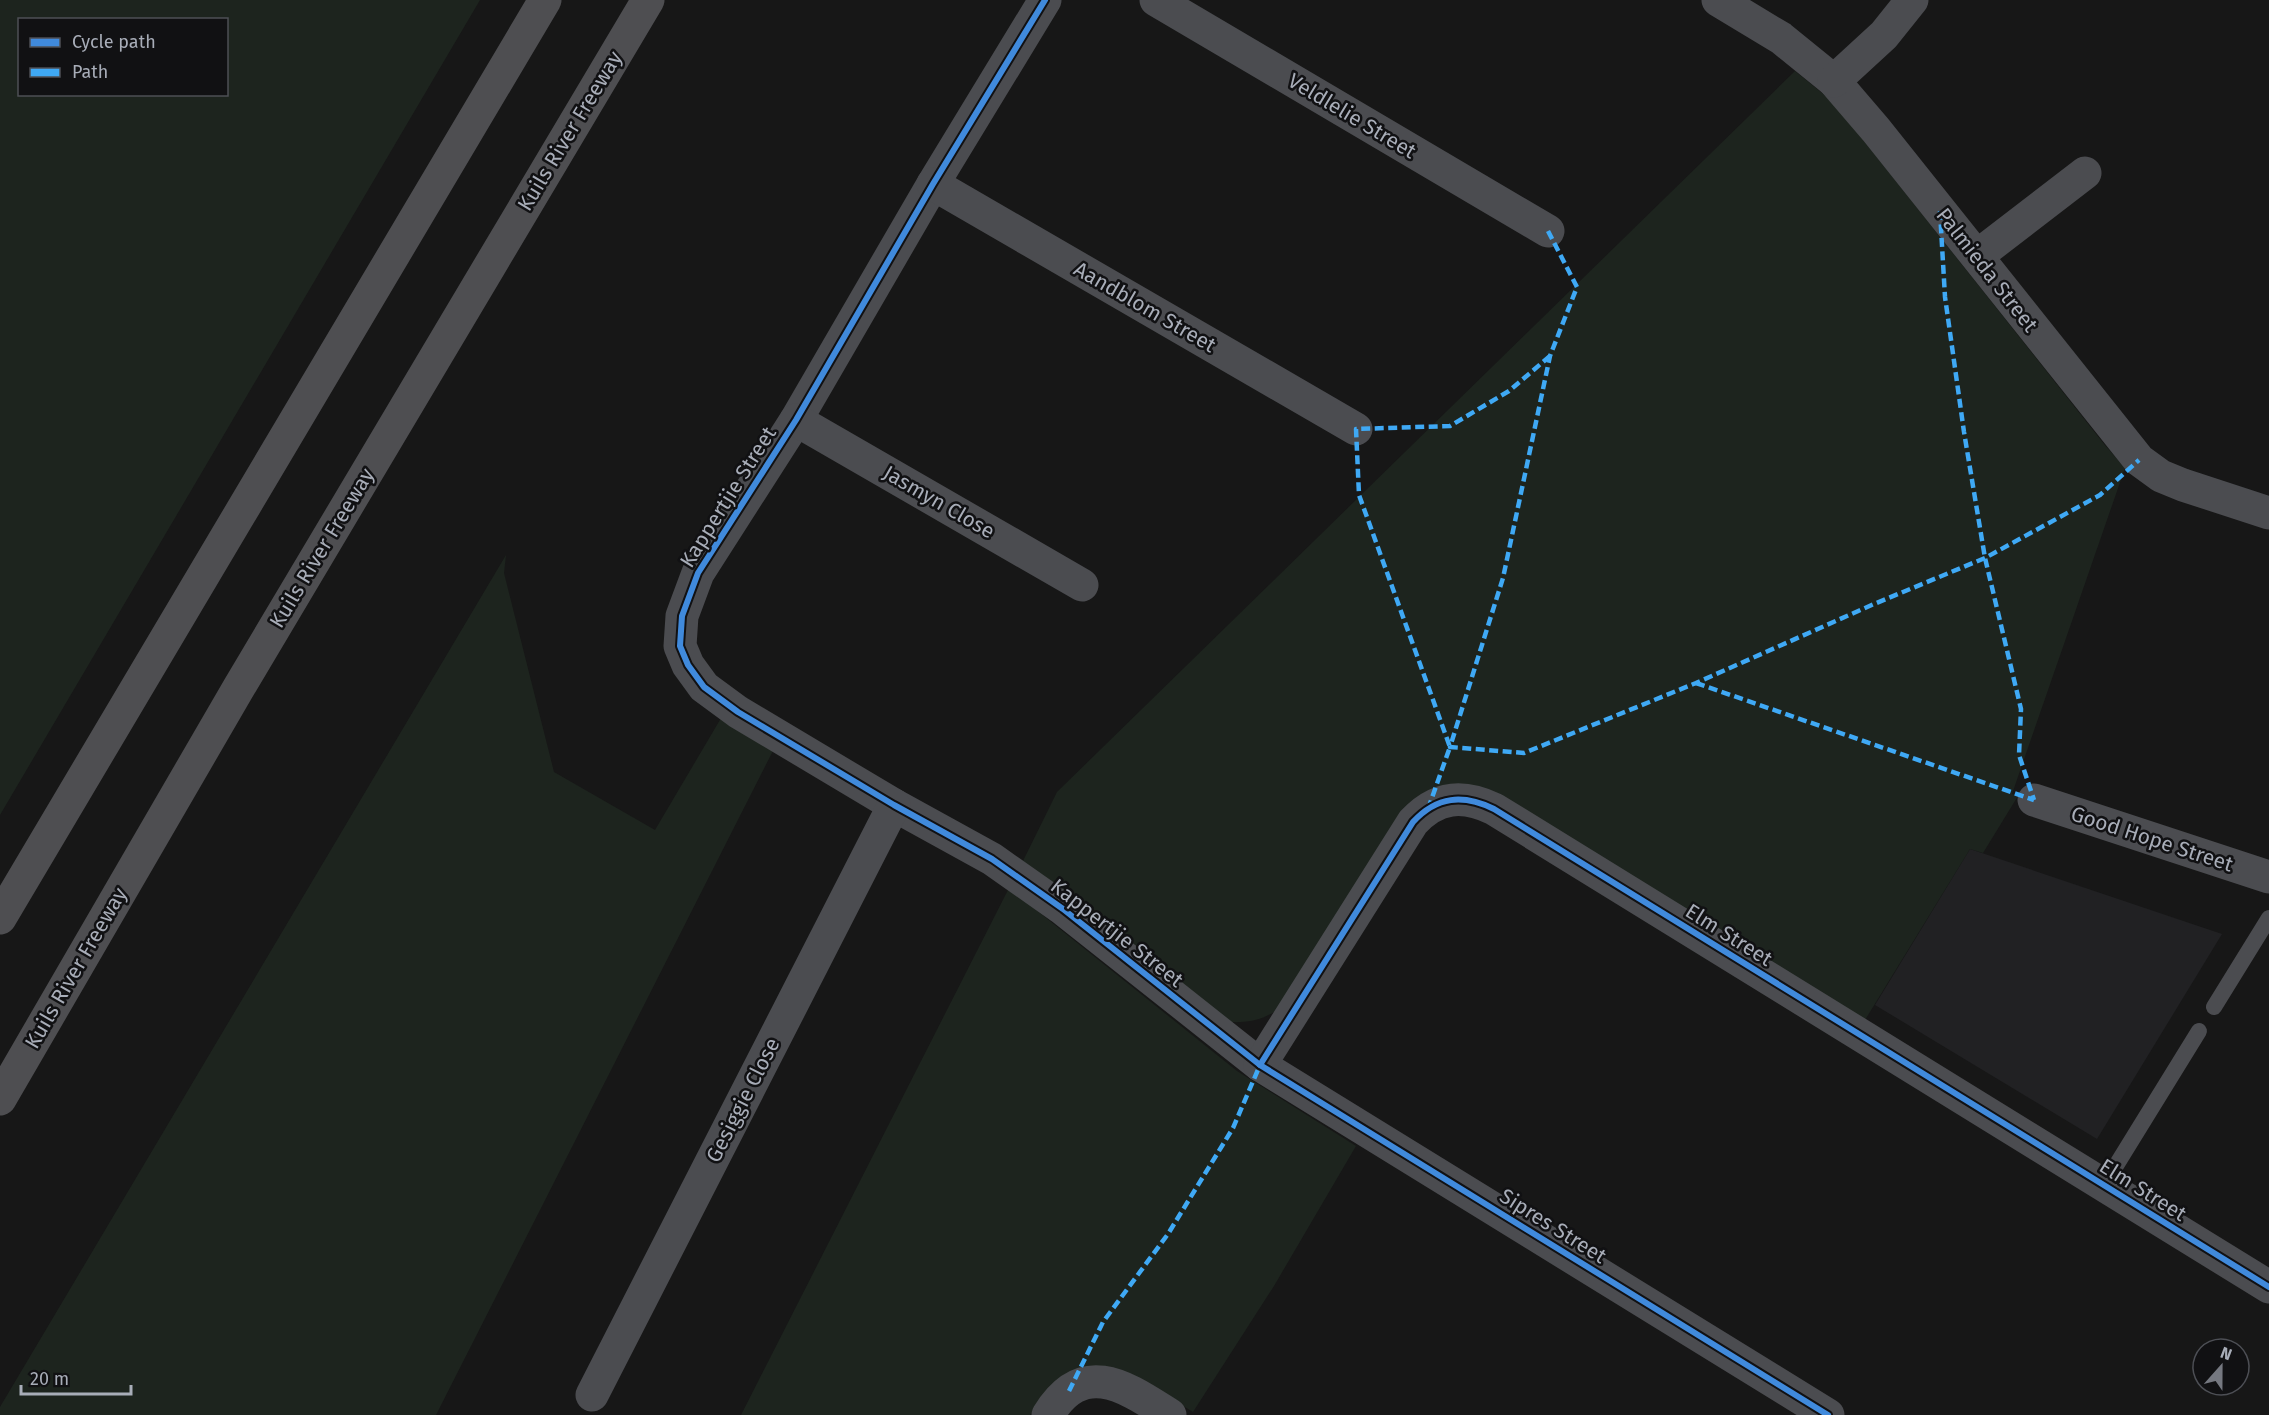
<svg xmlns="http://www.w3.org/2000/svg" width="2269" height="1415" viewBox="0 0 2269 1415" font-family="'Fira Sans',sans-serif">
  <style>
    .built { fill: #212123 }
    .green { fill: #1d241e; fill-rule: evenodd }
    .lines { fill: none; stroke-linecap: round; stroke-linejoin: round }
    .service { stroke: #4b4c50; stroke-width: 16 }
    .minor { stroke: #4b4c50; stroke-width: 33 }
    .motorway { stroke: #4e4e51; stroke-width: 33 }
    .quiet { stroke: #3fa9f5; stroke-width: 4.5; stroke-dasharray: 9 4.5; stroke-linecap: butt }
    .cycleway-casing { stroke: #111113; stroke-width: 10 }
    .cycleway { stroke: #408adc; stroke-width: 6 }
    .labels { text-anchor: middle; stroke-width: 5; stroke-linejoin: round; paint-order: stroke }
    .street-label { font-size: 21px; fill: #a8adb8; stroke: #111113 }
  </style>
  <rect width="100%" height="100%" fill="#171717"/>
  <path class="built" d="M 1970,849 L 2222,934 L 2097,1139 L 1875,1005 Z"/>
  <g class="green">
    <path d="M 0,0 L 480,0 L 0,815 ZM 20,20 L 226,20 L 226,94 L 20,94 Z"/>
    <path d="M 1795,71 L 1827,97 L 1853,127 L 2104,444 L 2125,468 L 2012,794 L 2018,796 L 1983,853 L 1970,849 L 1865,1020 L 1461,785 L 1283,1006 C 1266,1019 1251,1023 1230,1022 L 1022,863 L 1057,792 Z"/>
    <path d="M 506,555 L 504,573 L 554,772 L 655,830 L 727,708 L 779,739 L 436,1415 L 0,1415 L 0,1407 Z"/>
    <path d="M 1008,890 L 1030,905 L 1237,1071 L 1356,1146 L 1274,1286 L 1193,1412 L 1137,1378 L 1057,1384 L 1030,1415 L 741,1415 Z"/>
  </g>
  <g class="lines">
    <g class="service">
      <path d="M 2214,1007 L 2269,918"/>
      <path d="M 2104,1185 L 2199,1031"/>
    </g>
    <g class="minor">
      <path d="M 1045,0 L 933,184 L 796,420 L 698,573 L 682,616 L 680,646 L 688,665 L 704,687 L 738,712 L 894,805 L 992,859 L 1063,909 L 1260,1065 L 1828,1415"/>
      <path d="M 1156,0 L 1548,231"/>
      <path d="M 1718,0 L 1781,38 L 1834,81 L 1876,130 L 2139,460 L 2161,476 L 2183,485 L 2269,513"/>
      <path d="M 1834,81 L 1884,35 L 1912,0"/>
      <path d="M 933,184 L 1356,429"/>
      <path d="M 1977,256 L 2085,173"/>
      <path d="M 796,420 L 1082,585"/>
      <path d="M 2034,800 L 2269,877"/>
      <path d="M 1260,1065 L 1413,822 C 1437,796 1463,794 1494,809 L 2269,1287"/>
      <path d="M 592,1395 L 894,805"/>
      <path d="M 1048,1415 C 1084,1356 1127,1388 1170,1415"/>
    </g>
    <g class="motorway">
      <path d="M 0,918 L 545,0"/>
      <path d="M 0,1099 L 238,689 L 648,0"/>
    </g>
    <g class="quiet">
      <path d="M 1940,211 L 1945,297 L 1964,432 L 1985,558 L 2021,709 L 2019,755 L 2034,800"/>
      <path d="M 1548,231 L 1577,287 L 1550,356 L 1503,578 L 1450,747 L 1524,753 L 1696,683 L 1874,604 L 1985,558 L 2100,495 L 2139,460"/>
      <path d="M 1696,683 L 2034,800"/>
      <path d="M 1428,809 L 1450,747 L 1359,495 L 1356,429 L 1450,426 L 1509,391 L 1550,356"/>
      <path d="M 1069,1391 L 1103,1322 L 1168,1234 L 1233,1128 L 1260,1065"/>
    </g>
    <defs>
      <g id="cycleway">
        <path d="M 1045,0 L 933,184 L 796,420 L 698,573 L 682,616 L 680,646 L 688,665 L 704,687 L 738,712 L 894,805 L 992,859 L 1063,909 L 1260,1065 L 1828,1415"/>
        <path d="M 1260,1065 L 1413,822 C 1437,796 1463,794 1494,809 L 2269,1287"/>
      </g>
    </defs>
    <use href="#cycleway" class="cycleway-casing"/>
    <use href="#cycleway" class="cycleway"/>
  </g>
  <g class="labels">
    <g class="street-label">
      <text transform="translate(1352 116) rotate(31)" y="7">Veldlelie Street</text>
      <text transform="translate(570 131) rotate(-59)" y="7">Kuils River Freeway</text>
      <text transform="translate(1987 270) rotate(52)" y="7">Palmieda Street</text>
      <text transform="translate(1145 307) rotate(30)" y="7">Aandblom Street</text>
      <text transform="translate(728 497) rotate(-58)" y="7">Kappertjie Street</text>
      <text transform="translate(939 502) rotate(30)" y="7">Jasmyn Close</text>
      <text transform="translate(322 548) rotate(-59)" y="7">Kuils River Freeway</text>
      <text transform="translate(2152 839) rotate(18)" y="7">Good Hope Street</text>
      <text transform="translate(1117 933) rotate(38)" y="7">Kappertjie Street</text>
      <text transform="translate(1729 935) rotate(32)" y="7">Elm Street</text>
      <text transform="translate(76 968) rotate(-60)" y="7">Kuils River Freeway</text>
      <text transform="translate(743 1100) rotate(-63)" y="7">Gesiggie Close</text>
      <text transform="translate(2143 1190) rotate(32)" y="7">Elm Street</text>
      <text transform="translate(1553 1226) rotate(32)" y="7">Sipres Street</text>
    </g>
  </g>
  <rect x="18" y="18" width="210" height="78" fill="#111113" stroke="#4d4f55" stroke-width="1.5"/>
  <rect x="30" y="38" width="30" height="9" fill="#408adc" stroke="#4d4f55" stroke-width="1.5"/>
  <text x="72" y="48" font-size="18" fill="#a8adb8">Cycle path</text>
  <rect x="30" y="68" width="30" height="9" fill="#3fa9f5" stroke="#4d4f55" stroke-width="1.5"/>
  <text x="72" y="78" font-size="18" fill="#a8adb8">Path</text>
  <g transform="translate(2221 1367) rotate(21)"><circle r="28" fill="#111113" stroke="#4d4f55" stroke-width="1.5"/>
  <path d="M0-4.5L10 22L0 15L-10 22Z" fill="#757880"/>
  <text y="-9" font-size="16" font-weight="bold" text-anchor="middle" fill="#a8adb8">N</text>
  </g>
  <path d="M21 1385v9h110v-9" fill="none" stroke="#a8adb8" stroke-width="3"/>
  <text x="30" y="1385" font-size="18" fill="#a8adb8" stroke="#111113" stroke-width="4.5" paint-order="stroke">20 m</text>
</svg>
